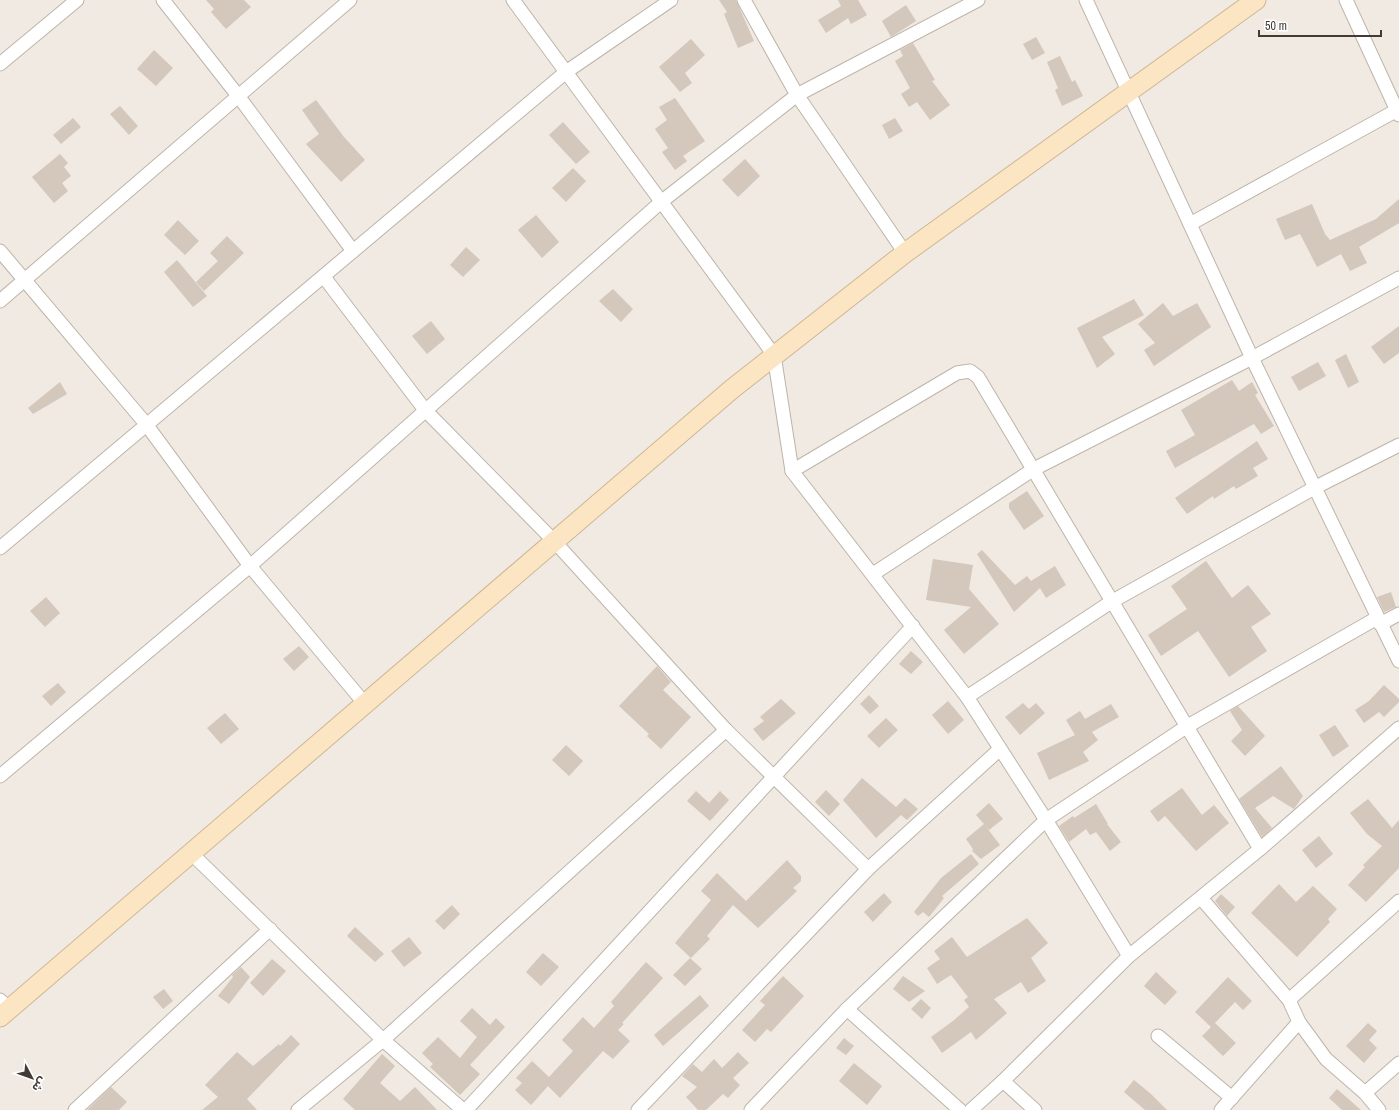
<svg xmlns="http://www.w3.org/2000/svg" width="1399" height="1110" viewBox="0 0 1399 1110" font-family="'Archivo Narrow','Noto Sans Arabic',sans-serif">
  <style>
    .building { fill: #d4c7bc }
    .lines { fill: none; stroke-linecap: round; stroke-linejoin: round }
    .street-casing { stroke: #beb4a9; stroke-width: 15 }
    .secondary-casing { stroke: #ceb795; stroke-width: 21 }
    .street { stroke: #fff; stroke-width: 13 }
    .secondary { stroke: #fbe5c2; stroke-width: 19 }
  </style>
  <rect width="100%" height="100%" fill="#f0eae3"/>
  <g class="building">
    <path d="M 206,0 L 244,0 L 251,7 L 226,29 L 211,12 L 214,9 Z"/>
    <path d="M 719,0 L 736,0 L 754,41 L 738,48 L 724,14 L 727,12 Z"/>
    <path d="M 838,0 L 858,0 L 867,15 L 851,24 L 848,18 L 826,33 L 818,20 L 841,6 Z"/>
    <path d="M 906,5 L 916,21 L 891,37 L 882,21 Z"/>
    <path d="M 1036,37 L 1045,53 L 1032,60 L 1023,44 Z"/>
    <path d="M 691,39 L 705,55 L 685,73 L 692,83 L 680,92 L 659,67 Z"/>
    <path d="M 913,43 L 935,80 L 932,81 L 950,105 L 930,120 L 917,102 L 909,107 L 901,94 L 910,88 L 895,61 L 903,56 L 900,50 Z"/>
    <path d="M 154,50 L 173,68 L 156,86 L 137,69 Z"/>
    <path d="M 1060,56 L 1072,82 L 1075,80 L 1083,96 L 1062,106 L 1055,90 L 1058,88 L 1047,62 Z"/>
    <path d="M 675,98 L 705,141 L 683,156 L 687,161 L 675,170 L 662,152 L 668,148 L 655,129 L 667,120 L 659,107 Z"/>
    <path d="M 316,100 L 344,137 L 365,160 L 341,182 L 306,144 L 319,134 L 302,110 Z"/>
    <path d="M 120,106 L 138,126 L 129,135 L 110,114 Z"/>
    <path d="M 73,118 L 81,127 L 61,144 L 53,135 Z"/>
    <path d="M 895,118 L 903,131 L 889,139 L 882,125 Z"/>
    <path d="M 563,122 L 590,152 L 576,164 L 549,135 Z"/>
    <path d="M 60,154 L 68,163 L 64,167 L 71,176 L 62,183 L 68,191 L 54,203 L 32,177 Z"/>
    <path d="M 745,159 L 760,176 L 738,197 L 722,180 Z"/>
    <path d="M 573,168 L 586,181 L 566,202 L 552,188 Z"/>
    <path d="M 1399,199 L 1399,223 L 1359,247 L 1367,263 L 1350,271 L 1341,254 L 1317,267 L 1300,234 L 1285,240 L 1276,219 L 1312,204 L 1325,234 L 1330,240 L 1376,219 Z"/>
    <path d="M 536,215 L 559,242 L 542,258 L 518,230 Z"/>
    <path d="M 178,220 L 199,241 L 185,255 L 164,235 Z"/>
    <path d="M 227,236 L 244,253 L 204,291 L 196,282 L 218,261 L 210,253 Z"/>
    <path d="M 466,247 L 480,260 L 463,277 L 450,265 Z"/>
    <path d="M 177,260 L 207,296 L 193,307 L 164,272 Z"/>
    <path d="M 613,289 L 633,309 L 621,322 L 599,301 Z"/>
    <path d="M 1134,299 L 1144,315 L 1102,337 L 1115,354 L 1097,368 L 1077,328 Z"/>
    <path d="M 1163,303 L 1173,316 L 1197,303 L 1211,327 L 1154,366 L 1144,350 L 1155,343 L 1138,324 Z"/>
    <path d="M 431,321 L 445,339 L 427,354 L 412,336 Z"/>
    <path d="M 1399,326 L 1399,353 L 1384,364 L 1371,347 Z"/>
    <path d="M 1346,354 L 1359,382 L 1348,388 L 1335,360 Z"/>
    <path d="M 1318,362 L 1326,376 L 1299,391 L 1291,377 Z"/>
    <path d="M 1232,380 L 1239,391 L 1252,382 L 1258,393 L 1255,395 L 1274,426 L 1261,434 L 1254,424 L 1175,468 L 1166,451 L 1195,435 L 1181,410 Z"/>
    <path d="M 60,382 L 67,394 L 33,414 L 28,408 Z"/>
    <path d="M 1257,441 L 1268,459 L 1253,468 L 1258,476 L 1236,489 L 1234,486 L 1214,499 L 1213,496 L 1187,514 L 1175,498 Z"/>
    <path d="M 1027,491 L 1044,516 L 1024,530 L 1009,508 L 1009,503 Z"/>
    <path d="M 982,550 L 1015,585 L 1027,576 L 1031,581 L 1055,566 L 1066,585 L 1046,598 L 1040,588 L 1014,612 L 977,554 Z"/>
    <path d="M 933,559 L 973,565 L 969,589 L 999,624 L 964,654 L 944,630 L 971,607 L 926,600 Z"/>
    <path d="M 1206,561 L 1232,598 L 1248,585 L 1271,614 L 1251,627 L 1267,651 L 1229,677 L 1198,631 L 1161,656 L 1148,635 L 1187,609 L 1171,586 Z"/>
    <path d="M 1391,592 L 1396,607 L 1384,612 L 1377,597 Z"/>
    <path d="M 46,597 L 60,613 L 45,627 L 30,611 Z"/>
    <path d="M 299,646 L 309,657 L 294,671 L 283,659 Z"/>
    <path d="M 911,651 L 923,662 L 911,674 L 899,664 Z"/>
    <path d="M 657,666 L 671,682 L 663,690 L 691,717 L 661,749 L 647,736 L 649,734 L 619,706 Z"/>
    <path d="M 58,683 L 66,692 L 51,706 L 42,696 Z"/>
    <path d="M 1384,685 L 1399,699 L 1399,702 L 1384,717 L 1379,712 L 1364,723 L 1355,710 L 1369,701 Z"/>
    <path d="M 869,695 L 879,706 L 870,714 L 860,704 Z"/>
    <path d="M 781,699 L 796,713 L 763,741 L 753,729 L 764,721 L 760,717 Z"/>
    <path d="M 948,701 L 964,720 L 948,734 L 932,715 Z"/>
    <path d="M 1023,703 L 1029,709 L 1036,703 L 1045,713 L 1020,735 L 1005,717 Z"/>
    <path d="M 1111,704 L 1119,717 L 1092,732 L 1098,740 L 1083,752 L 1089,761 L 1049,780 L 1037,753 L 1075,735 L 1066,720 L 1080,711 L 1085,719 Z"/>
    <path d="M 1238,706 L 1265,736 L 1245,756 L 1231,741 L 1242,730 L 1230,711 Z"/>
    <path d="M 225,713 L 239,729 L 221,744 L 207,728 Z"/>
    <path d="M 886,718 L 898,730 L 879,748 L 867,736 Z"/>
    <path d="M 1335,725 L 1349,746 L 1333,757 L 1319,735 Z"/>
    <path d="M 566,745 L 583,761 L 569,776 L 552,760 Z"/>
    <path d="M 1281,766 L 1303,796 L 1294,809 L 1273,796 L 1255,808 L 1272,828 L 1262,837 L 1239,799 Z"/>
    <path d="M 862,778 L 896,807 L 905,798 L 918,809 L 907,820 L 901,815 L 876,838 L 843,800 Z"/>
    <path d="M 1182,788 L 1202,815 L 1214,805 L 1229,823 L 1196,851 L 1165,816 L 1158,822 L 1150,811 Z"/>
    <path d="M 826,790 L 840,804 L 829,816 L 815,802 Z"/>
    <path d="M 696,791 L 709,803 L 720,791 L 729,800 L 710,821 L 687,801 Z"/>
    <path d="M 1368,799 L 1392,828 L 1399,820 L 1399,868 L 1366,902 L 1348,885 L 1365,867 L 1363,865 L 1382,846 L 1367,834 L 1350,813 Z"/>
    <path d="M 989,803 L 1003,819 L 989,830 L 984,824 L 1000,845 L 981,859 L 972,851 L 973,849 L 966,839 L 984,824 L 976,815 Z"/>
    <path d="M 1096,804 L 1108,824 L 1107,824 L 1121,842 L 1110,851 L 1096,832 L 1090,835 L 1086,829 L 1069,842 L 1059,826 L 1073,816 L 1074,818 Z"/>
    <path d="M 1319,836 L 1333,854 L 1316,868 L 1302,850 Z"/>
    <path d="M 971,854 L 979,864 L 942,896 L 944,898 L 929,917 L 923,912 L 918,916 L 914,912 L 941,878 Z"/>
    <path d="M 787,860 L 801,876 L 801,881 L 793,888 L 797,891 L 758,928 L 733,905 L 707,936 L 710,939 L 691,958 L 675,943 L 711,900 L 701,891 L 717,873 L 746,901 Z"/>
    <path d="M 1279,884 L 1296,902 L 1313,886 L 1337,909 L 1328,919 L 1330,922 L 1297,957 L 1251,913 Z"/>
    <path d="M 884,893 L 892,902 L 873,922 L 864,912 Z"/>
    <path d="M 1221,894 L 1235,907 L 1227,916 L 1215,901 Z"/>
    <path d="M 452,905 L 460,914 L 444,930 L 435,921 Z"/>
    <path d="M 1027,918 L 1048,943 L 1031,958 L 1046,981 L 1028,993 L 1021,982 L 994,999 L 1007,1013 L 976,1040 L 971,1032 L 942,1053 L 931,1037 L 953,1021 L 969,1007 L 964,1000 L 968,997 L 951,975 L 937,984 L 927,968 L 940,959 L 934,951 L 952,937 L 967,957 Z"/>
    <path d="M 355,927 L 384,954 L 375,962 L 347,936 Z"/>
    <path d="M 409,937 L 422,953 L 404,967 L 391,951 Z"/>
    <path d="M 543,953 L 559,967 L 541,986 L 526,972 Z"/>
    <path d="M 690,958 L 702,969 L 685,986 L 673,975 Z"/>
    <path d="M 272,959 L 286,971 L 263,996 L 250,983 Z"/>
    <path d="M 646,962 L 663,978 L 622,1023 L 624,1024 L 618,1030 L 630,1041 L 613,1059 L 603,1051 L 560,1098 L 548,1086 L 531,1105 L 515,1090 L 522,1083 L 516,1078 L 532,1061 L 549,1077 L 573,1051 L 562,1040 L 583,1017 L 594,1028 L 614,1006 L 611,1002 Z"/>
    <path d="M 241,967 L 250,977 L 229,1004 L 218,996 L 233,977 L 232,975 Z"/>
    <path d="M 1156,972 L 1177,992 L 1165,1005 L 1144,986 Z"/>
    <path d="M 783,976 L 804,996 L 771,1032 L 767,1029 L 755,1042 L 742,1030 L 765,1005 L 760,1001 Z"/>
    <path d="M 903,976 L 925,991 L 909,1002 L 893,989 Z"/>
    <path d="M 1228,977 L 1252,1001 L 1243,1010 L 1235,1002 L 1213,1025 L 1215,1023 L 1236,1043 L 1223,1056 L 1202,1036 L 1211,1027 L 1195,1012 Z"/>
    <path d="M 164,989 L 173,1001 L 163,1009 L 153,997 Z"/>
    <path d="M 700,995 L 709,1006 L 663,1046 L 654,1035 Z"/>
    <path d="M 921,999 L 931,1008 L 922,1019 L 911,1009 Z"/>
    <path d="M 472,1008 L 490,1025 L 496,1018 L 505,1027 L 470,1065 L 480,1074 L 460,1095 L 430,1067 L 433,1064 L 422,1053 L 438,1037 L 460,1058 L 477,1037 L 460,1021 Z"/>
    <path d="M 1368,1023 L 1377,1031 L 1369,1040 L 1377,1048 L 1364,1063 L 1346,1046 Z"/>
    <path d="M 291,1035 L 300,1044 L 247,1099 L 257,1110 L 202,1110 L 218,1097 L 205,1085 L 237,1052 L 253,1066 L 279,1044 L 280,1046 Z"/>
    <path d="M 844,1038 L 854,1046 L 846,1055 L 836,1048 Z"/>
    <path d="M 738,1052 L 749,1063 L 733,1078 L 740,1085 L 728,1098 L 723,1094 L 706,1110 L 698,1110 L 686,1097 L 697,1087 L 682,1076 L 693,1064 L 702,1072 L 714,1059 L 722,1068 Z"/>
    <path d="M 382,1054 L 395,1066 L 380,1083 L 400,1101 L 415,1087 L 437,1110 L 355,1110 L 343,1099 Z"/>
    <path d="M 854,1063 L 882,1086 L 867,1105 L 839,1081 Z"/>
    <path d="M 1134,1080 L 1151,1094 L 1167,1110 L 1145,1110 L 1124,1092 Z"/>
    <path d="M 111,1087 L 127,1102 L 119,1110 L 87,1110 Z"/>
    <path d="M 1337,1089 L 1361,1110 L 1342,1110 L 1329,1098 Z"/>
  </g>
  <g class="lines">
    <defs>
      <g id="street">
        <path d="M 163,0 L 239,97 L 353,251"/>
        <path d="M 513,0 L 774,355 L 792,471 L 967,697 L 1046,820 L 1129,956"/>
        <path d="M 744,0 L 797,95 L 905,253"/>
        <path d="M 1086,0 L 1252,358 L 1399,661"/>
        <path d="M 1346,0 L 1399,115"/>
        <path d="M 0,64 L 77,0"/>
        <path d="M 1190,224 L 1399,109"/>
        <path d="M 0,251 L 146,424 L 250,566 L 365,704"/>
        <path d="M 324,277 L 425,410 L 554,541 L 726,730 L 868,869"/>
        <path d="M 0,301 L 350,0"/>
        <path d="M 792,471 L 957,373 L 970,371 L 978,377 L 1260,849"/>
        <path d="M 0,548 L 566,72 L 671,0"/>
        <path d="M 873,574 L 1034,469 L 1252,358 L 1399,278"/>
        <path d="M 1380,624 L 1399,614"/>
        <path d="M 967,697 L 1111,602 L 1316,487 L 1399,445"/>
        <path d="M 0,776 L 250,566 L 661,202 L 797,95 L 978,0"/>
        <path d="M 191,853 L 383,1040 L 463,1110"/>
        <path d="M 1201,898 L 1289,1000 L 1299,1022 L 1326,1059 L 1365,1093 L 1379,1110"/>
        <path d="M 0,1000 L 10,1009"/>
        <path d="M 1289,1000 L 1399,901"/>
        <path d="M 847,1009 L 960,1110"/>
        <path d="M 1158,1036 L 1232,1098"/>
        <path d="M 1003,1081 L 1035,1110"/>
        <path d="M 1365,1093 L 1399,1063"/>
        <path d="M 75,1110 L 270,929"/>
        <path d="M 298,1110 L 383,1040 L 726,730"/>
        <path d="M 466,1110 L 913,626"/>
        <path d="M 638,1110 L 868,869 L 1000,749"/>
        <path d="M 751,1110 L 847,1009 L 1046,820 L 1186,727 L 1377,618"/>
        <path d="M 971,1110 L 1003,1081 L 1129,956 L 1260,849 L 1399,728"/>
        <path d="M 1221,1110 L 1299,1022"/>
      </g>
      <path id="secondary" d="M 0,1017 L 732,389 L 905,253 L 1256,0"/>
    </defs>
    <use href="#street" class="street-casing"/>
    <use href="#secondary" class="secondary-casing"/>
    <use href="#street" class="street"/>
    <use href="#secondary" class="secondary"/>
  </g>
  <g transform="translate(32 1078) rotate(131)" stroke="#ffffff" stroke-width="3" paint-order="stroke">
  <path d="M0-3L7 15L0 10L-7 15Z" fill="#423a34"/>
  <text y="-6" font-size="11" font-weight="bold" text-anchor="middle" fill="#423a34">ش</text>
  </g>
  <path d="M1259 30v6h122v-6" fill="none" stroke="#423a34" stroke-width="2"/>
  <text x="1265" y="30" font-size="12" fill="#423a34" stroke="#ffffff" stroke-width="3" paint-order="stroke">50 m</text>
</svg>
